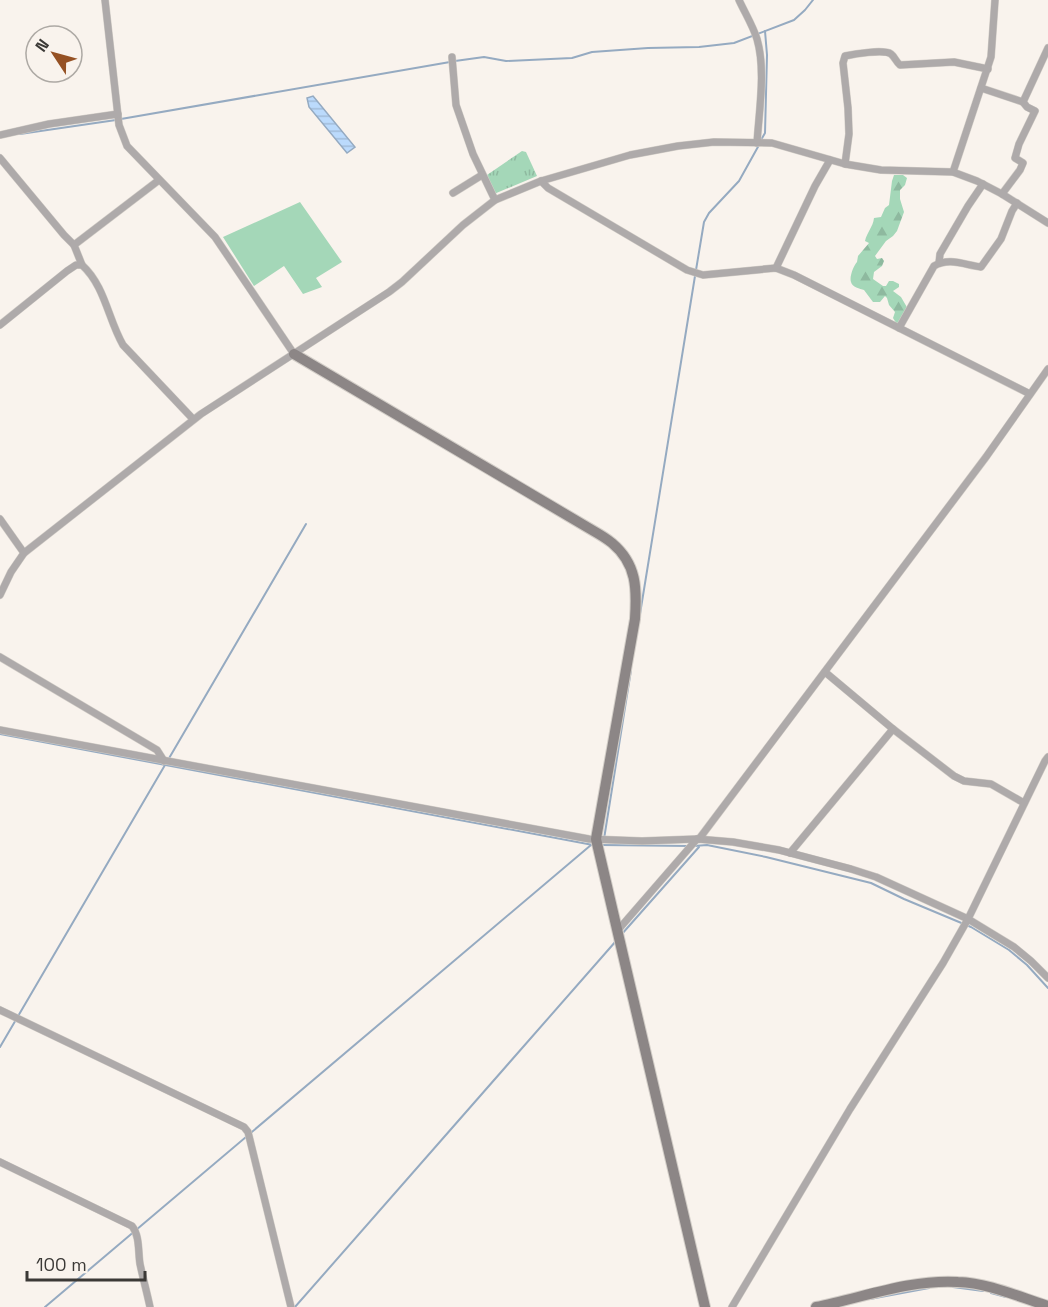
<svg xmlns="http://www.w3.org/2000/svg" width="1048" height="1307" viewBox="0 0 1048 1307" font-family="'Space Grotesk',sans-serif">
  <style>
    .grass { fill: url(#grass-tufts) }
    .forest { fill: url(#forest-firs) }
    .pitch { fill: #a4d7b8 }
    .water { fill: url(#water-rules); stroke: #95aac1; stroke-width: 1.5 }
    .lines { fill: none; stroke-linecap: round; stroke-linejoin: round }
    .stream { stroke: #95aac1; stroke-width: 2 }
    .street-casing { stroke: #d3cec8; stroke-width: 8 }
    .secondary-casing { stroke: #d3cec8; stroke-width: 12 }
    .street { stroke: #aeaaaa; stroke-width: 7 }
    .secondary { stroke: #8c8686; stroke-width: 10 }
  </style>
  <defs>
    <pattern id="grass-tufts" width="24" height="20" patternUnits="userSpaceOnUse" patternTransform="scale(1.5)"><rect width="24" height="20" fill="#a4d7b8"/><path d="M3 7l-1-3M5 7V3M7 7l1-3M15 17l-1-3M17 17v-4M19 17l1-3" fill="none" stroke="#8eb99f"/></pattern>
    <pattern id="forest-firs" width="22" height="20" patternUnits="userSpaceOnUse" patternTransform="scale(1.5)"><rect width="22" height="20" fill="#a4d7b8"/><path d="M5 1l3.5 6h-7zM16 11l3.5 6h-7z" fill="#8eb99f"/></pattern>
    <pattern id="water-rules" width="6" height="5" patternUnits="userSpaceOnUse" patternTransform="scale(1.5)"><rect width="6" height="5" fill="#bbdafc"/><path d="M0 2.5h6" fill="none" stroke="#a2bcd9"/></pattern>
  </defs>
  <rect width="100%" height="100%" fill="#f9f3ed"/>
  <path class="grass" d="M 522,151 L 526,152 L 537,176 L 494,194 L 487,175 Z"/>
  <path class="forest" d="M 894,175 L 903,175 L 907,178 L 905,185 L 900,190 L 900,199 L 904,212 L 897,231 L 893,236 L 886,241 L 875,256 L 877,259 L 882,258 L 884,261 L 882,266 L 874,272 L 873,279 L 883,286 L 886,286 L 889,281 L 893,281 L 899,284 L 899,287 L 893,291 L 901,297 L 908,309 L 898,326 L 893,318 L 895,312 L 889,305 L 887,298 L 885,296 L 880,302 L 873,302 L 864,290 C 860,289 852,287 851,282 C 849,277 854,265 857,262 L 858,256 L 869,243 L 865,241 C 867,232 873,227 874,218 L 881,217 L 885,208 L 889,205 L 892,181 Z"/>
  <path class="pitch" d="M 300,202 L 342,262 L 316,278 L 322,287 L 303,294 L 284,266 L 254,286 L 223,237 Z"/>
  <path class="water" d="M 313,96 L 355,147 L 347,153 L 309,107 L 307,98 Z"/>
  <g class="lines">
    <g class="stream">
      <path d="M 455,61 L 484,57 L 506,61 L 572,58 L 592,52 L 648,48 L 699,47 L 734,43 L 794,20 L 805,10 L 813,0"/>
      <path d="M 121,119 L 450,62"/>
      <path d="M 20,134 L 116,120"/>
      <path d="M 761,140 L 765,133 L 767,55 L 765,31"/>
      <path d="M 696,270 L 704,222 L 709,213 L 739,181 L 759,145"/>
      <path d="M 640,614 L 695,276"/>
      <path d="M 0,734 L 593,845"/>
      <path d="M 168,760 L 306,524"/>
      <path d="M 604,839 L 631,670"/>
      <path d="M 601,845 L 689,846"/>
      <path d="M 694,846 L 707,845 L 766,857 L 871,883 L 904,899 L 971,927 L 1009,950 L 1027,965 L 1048,988"/>
      <path d="M 621,935 L 699,847"/>
      <path d="M 0,1047 L 165,765"/>
      <path d="M 953,1287 L 983,1291"/>
      <path d="M 991,1293 L 1006,1297"/>
      <path d="M 870,1299 L 929,1288"/>
      <path d="M 45,1307 L 591,845"/>
      <path d="M 295,1307 L 616,941"/>
    </g>
    <defs>
      <g id="street">
        <path d="M 105,0 L 119,125 L 127,146 L 215,237 L 294,354"/>
        <path d="M 739,0 C 745,13 753,26 757,39 C 766,70 759,111 757,143"/>
        <path d="M 452,57 L 456,105 L 473,154 L 495,200"/>
        <path d="M 981,88 L 1023,102 L 1048,48"/>
        <path d="M 0,135 L 49,124 L 118,114"/>
        <path d="M 0,158 L 64,235 L 74,245 L 82,265"/>
        <path d="M 845,164 L 849,134 L 848,108 L 843,63 L 845,56 C 854,54 884,49 891,54 C 895,57 896,62 900,65 L 954,62 L 988,69"/>
        <path d="M 953,172 L 991,57 L 995,0"/>
        <path d="M 541,181 L 548,188 L 687,270 L 703,275 L 776,268 L 794,275 L 1030,394"/>
        <path d="M 453,193 L 482,175"/>
        <path d="M 1002,194 L 1020,170 L 1023,163 L 1015,158 L 1019,144 L 1035,111 L 1027,107 L 1023,102"/>
        <path d="M 74,245 L 159,180"/>
        <path d="M 939,263 L 940,254 L 968,206 L 983,184"/>
        <path d="M 776,268 L 815,186 L 830,160"/>
        <path d="M 0,325 L 67,271 L 76,265 L 82,265 C 105,286 108,319 123,345 L 193,419"/>
        <path d="M 899,328 L 934,266 C 949,257 965,265 981,267 L 1001,239 L 1012,211 L 1017,203"/>
        <path d="M 0,519 L 24,553"/>
        <path d="M 0,595 L 11,572 L 24,553 L 201,414 L 389,292 L 402,282 L 463,225 L 495,200 L 541,181 L 630,155 L 678,146 L 714,142 L 772,143 L 845,164 L 881,170 L 953,172 L 977,181 L 1002,194 L 1048,223"/>
        <path d="M 0,657 L 157,750 L 164,761"/>
        <path d="M 825,672 L 893,729 L 954,776 L 964,781 L 991,784 L 1024,803"/>
        <path d="M 0,730 L 589,839 L 642,841 L 697,839 L 733,842 L 779,850 L 851,869 L 876,877 L 968,919 L 1014,947 L 1031,961 L 1048,978"/>
        <path d="M 699,839 L 986,457 L 1048,369"/>
        <path d="M 790,853 L 893,729"/>
        <path d="M 618,930 L 697,839"/>
        <path d="M 0,1010 L 244,1127 L 248,1132 L 291,1307"/>
        <path d="M 0,1162 L 132,1226 C 140,1236 138,1252 140,1264 C 143,1278 147,1293 150,1307"/>
        <path d="M 732,1307 L 850,1109 L 943,963 L 968,919 L 1045,761 L 1048,757"/>
      </g>
      <g id="secondary">
        <path d="M 294,354 L 592,530 C 599,534 606,538 612,543 C 637,564 637,589 635,619 L 596,839 L 705,1307"/>
        <path d="M 816,1307 C 862,1298 910,1279 958,1282 C 989,1283 1019,1297 1048,1306"/>
      </g>
    </defs>
    <use href="#street" class="street-casing"/>
    <use href="#secondary" class="secondary-casing"/>
    <use href="#street" class="street"/>
    <use href="#secondary" class="secondary"/>
  </g>
  <g transform="translate(54 54) rotate(306)"><circle r="28" fill="#f9f3ed" stroke="#ada9a4" stroke-width="1.5"/>
  <path d="M0-4.5L10 22L0 15L-10 22Z" fill="#955124"/>
  <text y="-9" font-size="16" font-weight="bold" text-anchor="middle" fill="#3b3936">N</text>
  </g>
  <path d="M27 1271v9h118v-9" fill="none" stroke="#3b3936" stroke-width="3"/>
  <text x="36" y="1271" font-size="18" fill="#3b3936" stroke="#f9f3ed" stroke-width="4.5" paint-order="stroke">100 m</text>
</svg>
